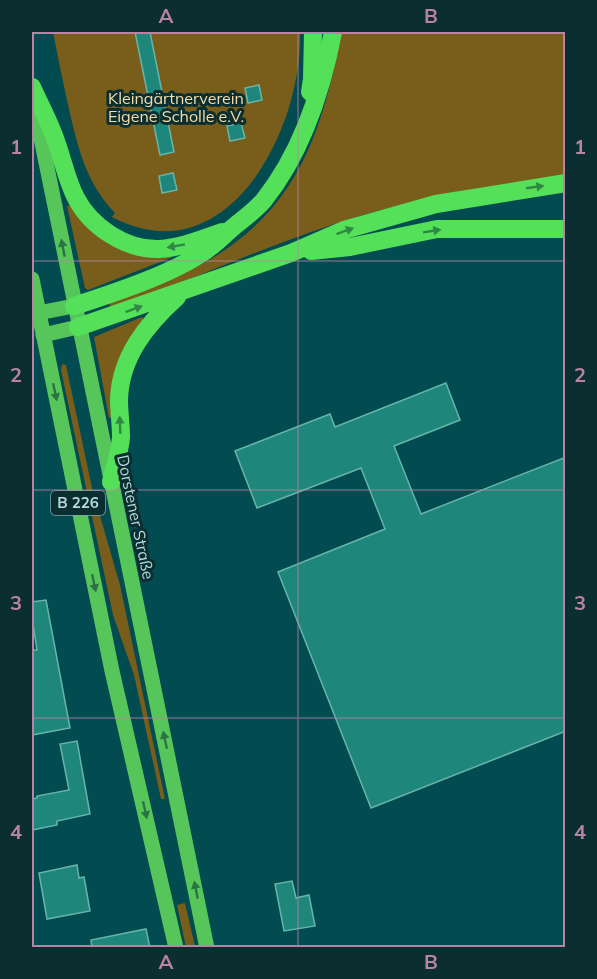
<svg xmlns="http://www.w3.org/2000/svg" width="597" height="979" viewBox="0 0 597 979" font-family="Mulish,sans-serif">
  <style>
    .green { fill: #795d1b }
    .building { fill: #1e867a; stroke: #67b5aa; stroke-width: 1.5 }
    .lines { fill: none; stroke-linecap: round; stroke-linejoin: round }
    .major { stroke: #57c65a; stroke-width: 15 }
    .highway { stroke: #55e05a; stroke-width: 18 }
    .oneway { fill: #308746 }
    .oneway2 { fill: #2d7243 }
    .grid { fill: none; stroke: #ba83a3; stroke-width: 1.5; stroke-opacity: 0.55 }
    .labels { text-anchor: middle; stroke-width: 6; stroke-linejoin: round; paint-order: stroke }
    .shield { fill: #0b2e31; stroke: #81a6aa; stroke-width: 1.5 }
    .shield-label { font-size: 15px; font-weight: bold; fill: #b4dade }
    .park-label { font-size: 16px; fill: #f6dca8; stroke: #0b2e31 }
    .street-label { font-size: 16px; fill: #b4dade; stroke: #0b2e31 }
    .neatline { fill: none; stroke: #ba83a3; stroke-width: 2 }
    .grid-label { font-size: 20px; text-anchor: middle; font-weight: bold; fill: #ba83a3 }
  </style>
  <rect width="100%" height="100%" fill="#024b51"/>
  <g class="green">
    <path d="M 53,32 L 300,32 C 303,128 228,278 112,217 L 115,213 C 86,183 78,148 69,109 C 63,83 58,57 53,32 Z"/>
    <path d="M 341,32 L 565,32 L 565,176 C 498,187 429,196 363,215 C 277,241 194,278 111,311 L 109,303 C 143,290 178,278 209,260 C 299,208 324,127 341,32 Z"/>
    <path d="M 71,205 L 152,256 L 173,257 L 88,290 L 85,288 L 67,206 Z"/>
    <path d="M 142,317 L 144,319 L 114,417 L 109,418 L 94,337 Z"/>
    <path d="M 62,364 L 66,365 L 92,488 L 120,585 L 165,799 L 161,799 L 134,675 L 113,615 L 61,370 Z"/>
    <path d="M 185,903 L 194,942 L 195,947 L 186,947 L 177,905 Z"/>
  </g>
  <g class="building">
    <path d="M 135,32 L 150,32 L 174,152 L 160,155 Z"/>
    <path d="M 259,85 L 262,100 L 248,103 L 245,88 Z"/>
    <path d="M 241,123 L 245,138 L 230,141 L 227,126 Z"/>
    <path d="M 173,173 L 177,190 L 162,193 L 159,176 Z"/>
    <path d="M 446,383 L 460,420 L 394,446 L 421,514 L 566,457 L 566,731 L 371,808 L 278,572 L 385,529 L 361,468 L 257,508 L 235,451 L 330,414 L 335,427 Z"/>
    <path d="M 46,600 L 70,728 L 32,735 L 32,650 L 37,650 L 32,617 L 32,602 Z"/>
    <path d="M 77,741 L 90,814 L 57,821 L 57,825 L 32,830 L 32,799 L 37,798 L 37,796 L 69,790 L 60,744 Z"/>
    <path d="M 77,865 L 79,878 L 84,877 L 90,911 L 47,919 L 39,873 Z"/>
    <path d="M 292,881 L 296,898 L 309,895 L 315,926 L 284,931 L 275,884 Z"/>
    <path d="M 146,929 L 150,948 L 92,948 L 91,940 Z"/>
  </g>
  <g class="lines">
    <g class="major">
      <path d="M 33,99 L 207,948"/>
      <path d="M 32,279 L 112,671 L 176,948"/>
      <path d="M 38,313 L 74,306"/>
      <path d="M 43,335 L 78,327"/>
    </g>
    <g class="highway">
      <path d="M 32,87 C 40,105 50,123 56,141 C 63,160 67,181 76,198 C 91,227 126,250 159,249 C 181,248 202,239 222,232"/>
      <path d="M 310,92 L 312,79 L 313,32"/>
      <path d="M 311,251 L 350,247 L 437,229 L 566,229"/>
      <path d="M 74,306 C 114,293 172,274 205,251 C 214,245 222,237 230,230 C 241,220 254,212 264,200 C 302,152 322,90 333,32"/>
      <path d="M 78,327 L 291,253 L 344,230 L 436,204 L 566,183"/>
      <path d="M 111,482 C 114,468 120,452 121,437 C 121,424 119,412 119,400 C 120,357 147,324 177,297"/>
    </g>
  </g>
  <defs><path id="oneway-solid" d="M-6-.8H1V-3.2L6.5 0L1 3.2V.8H-6Z" transform="scale(1.5)"/></defs>
  <g class="oneway">
    <use href="#oneway-solid" transform="translate(535 187) rotate(-8)"/>
    <use href="#oneway-solid" transform="translate(345 231) rotate(-20)"/>
    <use href="#oneway-solid" transform="translate(432 231) rotate(-9)"/>
    <use href="#oneway-solid" transform="translate(176 246) rotate(170)"/>
    <use href="#oneway-solid" transform="translate(134 309) rotate(-20)"/>
    <use href="#oneway-solid" transform="translate(120 425) rotate(-92)"/>
  </g>
  <g class="oneway2">
    <use href="#oneway-solid" transform="translate(63 248) rotate(-101)"/>
    <use href="#oneway-solid" transform="translate(55 392) rotate(78)"/>
    <use href="#oneway-solid" transform="translate(94 583) rotate(78)"/>
    <use href="#oneway-solid" transform="translate(165 740) rotate(-102)"/>
    <use href="#oneway-solid" transform="translate(145 810) rotate(77)"/>
    <use href="#oneway-solid" transform="translate(196 890) rotate(-101)"/>
  </g>
  <path class="grid" d="M 298,32 L 298,948M 32,261 L 566,261M 32,490 L 566,490M 32,718 L 566,718"/>
  <g class="labels">
    <rect class="shield" x="51" y="491" width="54" height="24" rx="4.5"/>
    <g class="shield-label">
      <text x="78" y="508">B 226</text>
    </g>
    <g class="park-label">
      <text x="176" y="104">Kleingärtnerverein<tspan x="176" dy="18">Eigene Scholle e.V.</tspan></text>
    </g>
    <g class="street-label">
      <text transform="translate(136 517) rotate(78)" y="6">Dorstener Straße</text>
    </g>
  </g>
  <rect width="597" height="979" fill="none" stroke="#0b2e31" stroke-width="66"/>
  <rect x="33" y="33" width="531" height="913" class="neatline"/>
  <g class="grid-label">
    <text x="166" y="23">A</text>
    <text x="431" y="23">B</text>
    <text x="16" y="154">1</text>
    <text x="580" y="154">1</text>
    <text x="16" y="382">2</text>
    <text x="580" y="382">2</text>
    <text x="16" y="610">3</text>
    <text x="580" y="610">3</text>
    <text x="16" y="839">4</text>
    <text x="580" y="839">4</text>
    <text x="166" y="969">A</text>
    <text x="431" y="969">B</text>
  </g>
</svg>
